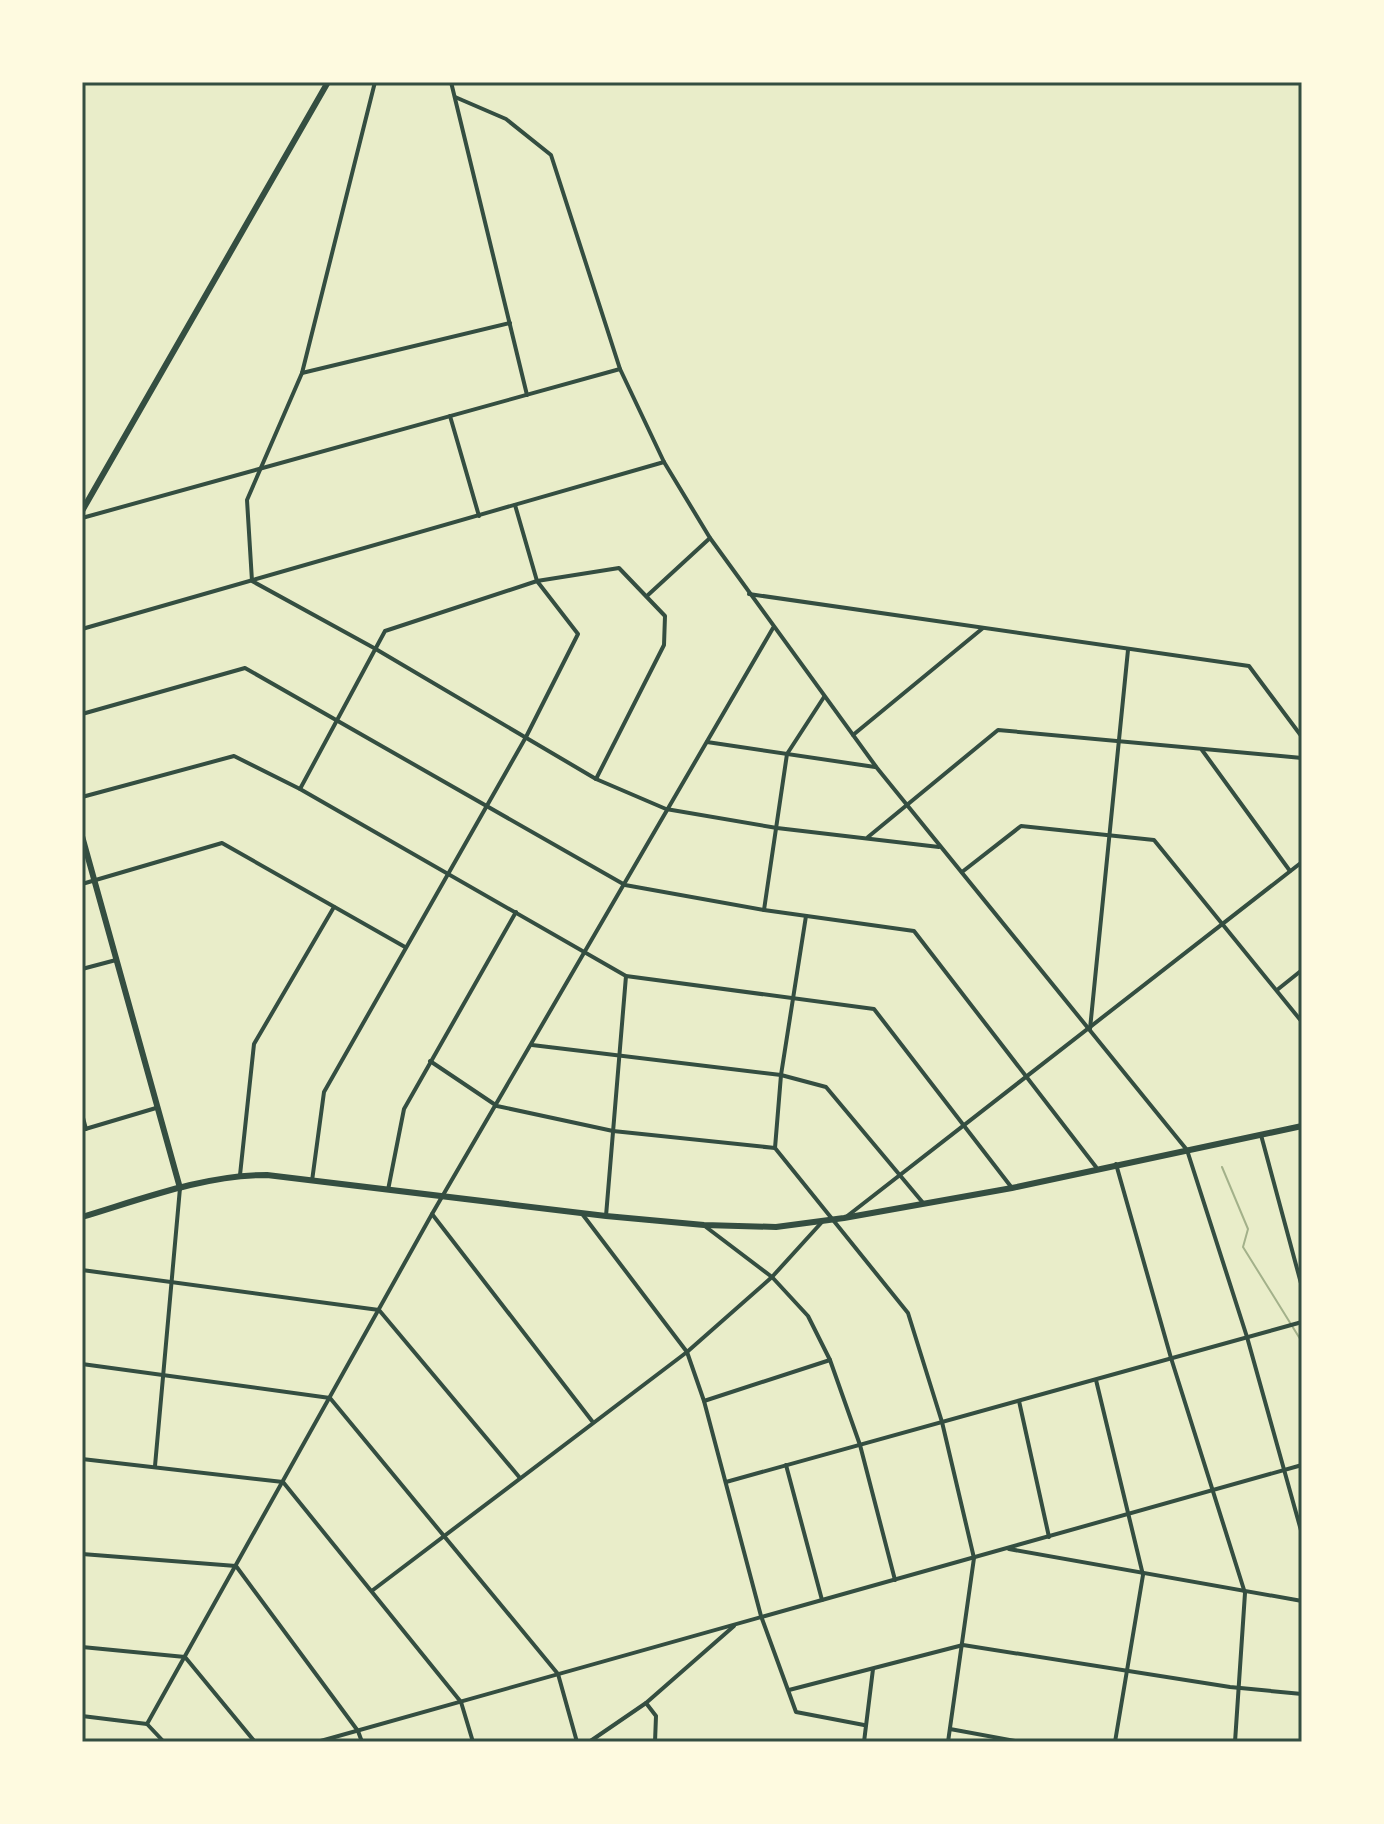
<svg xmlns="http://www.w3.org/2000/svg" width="1384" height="1824" viewBox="0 0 1384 1824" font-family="'Alegreya Sans',sans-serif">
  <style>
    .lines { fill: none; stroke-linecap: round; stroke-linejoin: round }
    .stream { stroke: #a3b18a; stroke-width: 2 }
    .minor { stroke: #344e41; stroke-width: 4 }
    .secondary { stroke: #344e41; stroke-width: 6 }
    .neatline { fill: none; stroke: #344e41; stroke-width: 3 }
  </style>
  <rect width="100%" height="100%" fill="#e9edc9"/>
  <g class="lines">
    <path class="stream" d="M 1222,1167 L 1248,1229 L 1243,1247 L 1302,1342"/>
    <g class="minor">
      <path d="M 375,82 L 302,373 L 247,500 L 252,581 L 374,648 L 596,779 L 666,809 L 777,828 L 939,847"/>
      <path d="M 451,82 L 527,395"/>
      <path d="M 455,97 L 506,119 L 551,155 L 620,369 L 664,462 L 710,538 L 877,768 L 1187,1150 L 1247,1337 L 1302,1534"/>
      <path d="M 302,373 L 510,323"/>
      <path d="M 450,416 L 479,516"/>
      <path d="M 82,518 L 620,369"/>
      <path d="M 749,594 L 1249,666 L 1302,737"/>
      <path d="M 648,595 L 710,538"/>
      <path d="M 82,629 L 664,462"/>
      <path d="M 82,714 L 245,668 L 625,885 L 764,910 L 914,931 L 1096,1167"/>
      <path d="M 853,735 L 983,628"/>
      <path d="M 707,742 L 875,767"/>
      <path d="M 1202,750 L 1290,871"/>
      <path d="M 300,789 L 385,631 L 537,581 L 619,568 L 665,616 L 664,645 L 596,779"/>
      <path d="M 82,797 L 234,756 L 300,789 L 626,976 L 874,1009 L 1012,1188"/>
      <path d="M 868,837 L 998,730 L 1302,758"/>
      <path d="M 962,872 L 1021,826 L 1154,840 L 1302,1022"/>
      <path d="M 82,884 L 222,843 L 405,947"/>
      <path d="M 764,910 L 787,754 L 824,697"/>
      <path d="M 82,969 L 116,960"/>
      <path d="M 1277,990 L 1302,970"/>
      <path d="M 1090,1029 L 1128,650"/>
      <path d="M 532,1045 L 781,1075 L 826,1087 L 924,1204"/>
      <path d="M 430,1061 L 497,1106 L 613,1131 L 775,1148 L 908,1313 L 942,1422 L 974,1558 L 948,1742"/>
      <path d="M 82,1114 L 86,1129"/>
      <path d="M 82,1130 L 156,1108"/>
      <path d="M 1261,1135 L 1302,1287"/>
      <path d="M 775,1148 L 781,1075 L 806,916"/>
      <path d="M 1116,1164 L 1171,1358 L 1245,1593 L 1235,1742"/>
      <path d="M 240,1175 L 254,1044 L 334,907"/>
      <path d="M 312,1181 L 324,1092 L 526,737 L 578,634 L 537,581 L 515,505"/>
      <path d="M 388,1190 L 404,1109 L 516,912"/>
      <path d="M 432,1214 L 592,1421"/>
      <path d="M 583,1215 L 687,1352 L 704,1401 L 761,1616 L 796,1712 L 864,1725"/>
      <path d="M 606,1216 L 626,976"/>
      <path d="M 846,1217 L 1302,862"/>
      <path d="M 706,1227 L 772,1277 L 808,1316 L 830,1360 L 860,1445 L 895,1580"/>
      <path d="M 82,1270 L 379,1310 L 520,1478"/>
      <path d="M 82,1364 L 330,1398 L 558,1674 L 577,1742"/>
      <path d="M 1096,1380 L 1143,1575 L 1115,1742"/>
      <path d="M 704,1401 L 830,1360"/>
      <path d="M 1019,1401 L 1049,1537"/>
      <path d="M 82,1459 L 283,1482 L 461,1702 L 473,1742"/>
      <path d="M 786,1465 L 822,1600"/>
      <path d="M 155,1466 L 180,1188"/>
      <path d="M 726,1482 L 1302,1322"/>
      <path d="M 1009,1549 L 1302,1601"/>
      <path d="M 82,1554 L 236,1566 L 358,1731 L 362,1742"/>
      <path d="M 373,1590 L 687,1352 L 772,1277 L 822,1222"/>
      <path d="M 82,1647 L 185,1657 L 255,1742"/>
      <path d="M 789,1690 L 963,1645 L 1230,1687 L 1302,1694"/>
      <path d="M 646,1703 L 656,1716 L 655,1742"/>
      <path d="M 82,1716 L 147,1724 L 164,1742"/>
      <path d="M 147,1724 L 432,1214 L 773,628"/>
      <path d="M 950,1729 L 1021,1742"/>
      <path d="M 317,1742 L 1302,1465"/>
      <path d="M 589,1742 L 646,1703 L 734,1626"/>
      <path d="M 864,1742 L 873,1669"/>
    </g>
    <g class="secondary">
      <path d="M 82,511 L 328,82"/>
      <path d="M 82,836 L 180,1188"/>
      <path d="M 82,1217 C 142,1199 204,1175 267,1175 L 606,1216 L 704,1225 L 776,1227 L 844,1218 L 1012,1188 L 1302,1126"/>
    </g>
  </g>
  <rect width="1384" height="1824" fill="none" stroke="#fefae0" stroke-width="168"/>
  <rect x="84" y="84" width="1216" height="1656" class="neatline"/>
</svg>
